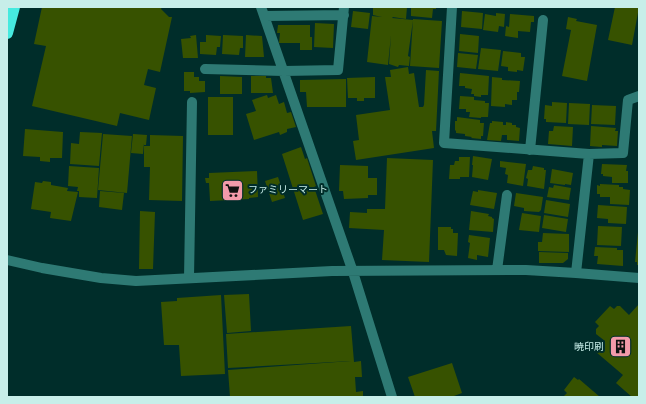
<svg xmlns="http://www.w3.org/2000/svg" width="646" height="404" viewBox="0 0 646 404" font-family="'Nunito Sans','Noto Sans JP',sans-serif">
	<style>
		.building { fill: #375200 }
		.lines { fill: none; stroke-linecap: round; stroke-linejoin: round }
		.minor { stroke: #2e7a74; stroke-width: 10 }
		.highway { stroke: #46eadf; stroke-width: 12 }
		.labels { text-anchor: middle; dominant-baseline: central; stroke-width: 4; stroke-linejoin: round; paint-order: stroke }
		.poi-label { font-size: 10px; fill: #c7eee9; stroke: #002d2a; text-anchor: start }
	</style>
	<rect width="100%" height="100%" fill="#002d2a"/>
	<path class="building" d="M42,7H162L161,9L169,17H172L160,72L148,69L144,85L156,88L149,120L120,113L117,126L32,106L46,46L34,44Z
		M373,7H407L406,19L393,17L392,18L413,20L408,56L410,57L409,66L399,65L398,67L389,64L391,35L388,65L367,62L372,16L382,17L373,15Z
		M411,7H436V9H433L432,18L411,16Z
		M615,7H639L632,45L608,40Z
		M353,11L370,13L368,29L351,27Z
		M462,11L483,13L482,29L461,27Z
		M496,13L505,14L504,27L499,26L498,32L483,30L485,14L496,16Z
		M510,14L534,16V22H531L530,32L518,31V38L505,36L506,26L509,27Z
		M568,17L577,19L576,21L597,25L587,81L562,76L571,30L566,29Z
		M413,19L442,21L439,68L410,66Z
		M315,23L334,24L333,48L314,47Z
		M278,25H310V37H312V50H300V43H279L280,33H277Z
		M460,34L479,36L478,53L459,51Z
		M196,35L198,58H183L181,39L191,38L190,36Z
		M206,35L221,36L220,47H217L216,55L200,54V42H206Z
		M223,35L243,36V48H240L239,55L222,54Z
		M246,35L262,36L264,57H245Z
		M481,48L501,50L498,71L478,69Z
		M503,51L521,53V57H525L523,71L517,70V72L508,71V67L501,66Z
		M458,53L478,55L476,69L457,67Z
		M408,67L409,74L414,73L419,107H423L424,105L426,70L439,71L436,131H432L434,148L356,160L353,141L359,140L356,115L390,110L385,77H391L390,70Z
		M184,72H194V77H199V81H205V92L190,93V91H184Z
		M460,73L489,76L488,95H481V97L474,96V94H471L472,89L465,88V86H459Z
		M220,76L242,77V94H220Z
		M251,76H266V78H271L273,93H251Z
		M375,77V98H364V101H357V98H348L347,78Z
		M492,77L502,78V80L520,81L519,92H517V100H512V105L505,104V107L491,106Z
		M346,79V107H307L306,92H300V80Z
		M267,95L268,98L276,95L279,104L284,102L287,113L291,112L296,127L287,129V132L280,135L279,132L254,140L246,114L256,111L252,100Z
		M460,96L474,97V100L485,101V103H489L488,117H481V118L469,117L470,112H466V109H459Z
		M208,97H233V135H208Z
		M552,102L567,103L566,123L546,122V119H544L545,105L552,106Z
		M569,103L590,104L589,125L568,124Z
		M592,105L616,106L615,125L591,124Z
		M457,117L480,120V123H484L483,136H481V139L471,138L472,137L465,136V134L456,133V131L455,130V121H457Z
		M492,121L503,122V125H506V122L512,123V125H516V127L520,128L519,141L507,140V135H502L501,141L487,140L490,123H492Z
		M554,126L573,127L572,146L548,144L549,131H553Z
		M591,126L616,128L615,131H618L617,146L602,145V147L590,146Z
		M25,129L63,132L62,158H50V162L40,161V157L23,156Z
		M80,132L102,133L99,166L70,164L71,143L79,144Z
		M103,134L132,136L127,193L98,190Z
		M133,134L147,135L146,145H144V143L143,154L131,153Z
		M150,135L183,136L182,201L149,200L150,167H144V146H150Z
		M301,147L305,159L307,158L316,186L314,187L323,214L303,220L282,154Z
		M473,156L492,159L488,180L472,177L473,165H472Z
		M459,157H470L469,177H460V179H449L450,165H454L455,161H459Z
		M387,158L433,160L429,262L382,260L384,230L349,228L350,212L367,213V209H385Z
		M500,161L526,164L523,186L507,183L508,175L505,174L506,168L500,167Z
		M602,164L627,165L626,171H628V183H612V177L603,176V174H601Z
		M340,165L368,166V178H377V195H368V198L344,199L343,191H339Z
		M69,166L99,168L97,198L79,197V191H77L78,187L68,186Z
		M533,166L544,168V170H546L544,189L527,186L528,179L526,178L528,170H532Z
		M552,169L573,173L571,185L565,184V185L550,183Z
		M257,171L258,197L249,198V199L210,201L209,183H206L205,178H209V173Z
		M278,177L285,198L272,202L265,181Z
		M43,181L51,182V185L68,188L67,191L78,192L71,221L50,218L51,212L31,209L35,182L42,183Z
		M600,184L619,185V187H623V189L630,190L629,205L610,204V197H600V194H597V185L600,186Z
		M554,185L571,188L569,200L547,197L549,187L553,188Z
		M478,190L497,193L494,209L470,205L473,191L478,192Z
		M100,191L124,193L122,210L99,207Z
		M516,193L543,197L541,210L539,212L524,211V208L514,206Z
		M546,200L570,204L568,217L544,213Z
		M598,205L627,207L626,224L608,223V219L597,218Z
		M140,211L155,212L153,269H139Z
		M471,211L489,214L488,216L492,217V218L494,219L493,232L469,230Z
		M522,213L541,216L539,232L519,230Z
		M544,215L568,219L566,232L542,228Z
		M598,226L622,227L621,246L597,245Z
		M438,227H451V229H453V233H458L457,256L446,255L444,250H438Z
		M638,232H639V265H637V262H635Z
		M543,233L569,234V252L538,251V242H542Z
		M469,235L490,238L488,257L477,255V260L468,258L470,243L468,242Z
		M595,247L617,248V250H623V266L597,264L598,256H594Z
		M539,252L568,253V259L563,263H539Z
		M249,294L251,331L227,333L224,295Z
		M221,295L225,374L181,376L179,345H164L161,302L177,301V298Z
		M639,304V397H632L616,383L623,375L596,352L605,341L596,334V329L599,326L595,322L610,306L614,309L617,306H620L629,315Z
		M351,326L354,362L361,361L362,377H355L356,392L363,391V397H230L228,370L351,361L228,368L226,334Z
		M452,363L462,393L454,396V397H415L408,377Z
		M574,377L578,380L579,379L600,397H563L567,393L564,390Z"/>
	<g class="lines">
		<path class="minor" d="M261,7L353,272L392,397
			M452,7L444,143L589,154L623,153L628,100L639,96
			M265,16L344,15
			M205,69L284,71L338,70L344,7
			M530,150L543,20
			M7,260L42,268L101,278L136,281L332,271L526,270L576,273L639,278
			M497,270L507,195
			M576,273L589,154
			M189,278L192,102"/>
		<path class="highway" d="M7,33L14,7"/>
	</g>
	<defs>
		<symbol id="supermarket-square" viewBox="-11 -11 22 22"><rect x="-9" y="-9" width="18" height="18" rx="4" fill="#f39aaa" stroke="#002d2a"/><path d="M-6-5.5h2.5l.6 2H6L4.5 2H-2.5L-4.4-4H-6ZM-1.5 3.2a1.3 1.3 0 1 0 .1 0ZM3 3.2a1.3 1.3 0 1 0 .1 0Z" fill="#111"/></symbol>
		<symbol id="building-square" viewBox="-11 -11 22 22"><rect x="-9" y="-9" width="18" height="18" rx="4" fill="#f39aaa" stroke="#002d2a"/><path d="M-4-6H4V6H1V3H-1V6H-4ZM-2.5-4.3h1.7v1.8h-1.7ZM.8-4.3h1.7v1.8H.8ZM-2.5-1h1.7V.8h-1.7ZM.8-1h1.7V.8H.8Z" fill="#111"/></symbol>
	</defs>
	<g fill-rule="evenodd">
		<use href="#supermarket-square" x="220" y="178" width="25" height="25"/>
		<use href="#building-square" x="608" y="334" width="25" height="25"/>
	</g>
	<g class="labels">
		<g class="poi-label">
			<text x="248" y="190">ファミリーマート</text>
			<text x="604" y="347" text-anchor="end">暁印刷</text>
		</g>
	</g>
	<rect width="646" height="404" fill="none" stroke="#c7eee9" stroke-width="16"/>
</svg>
